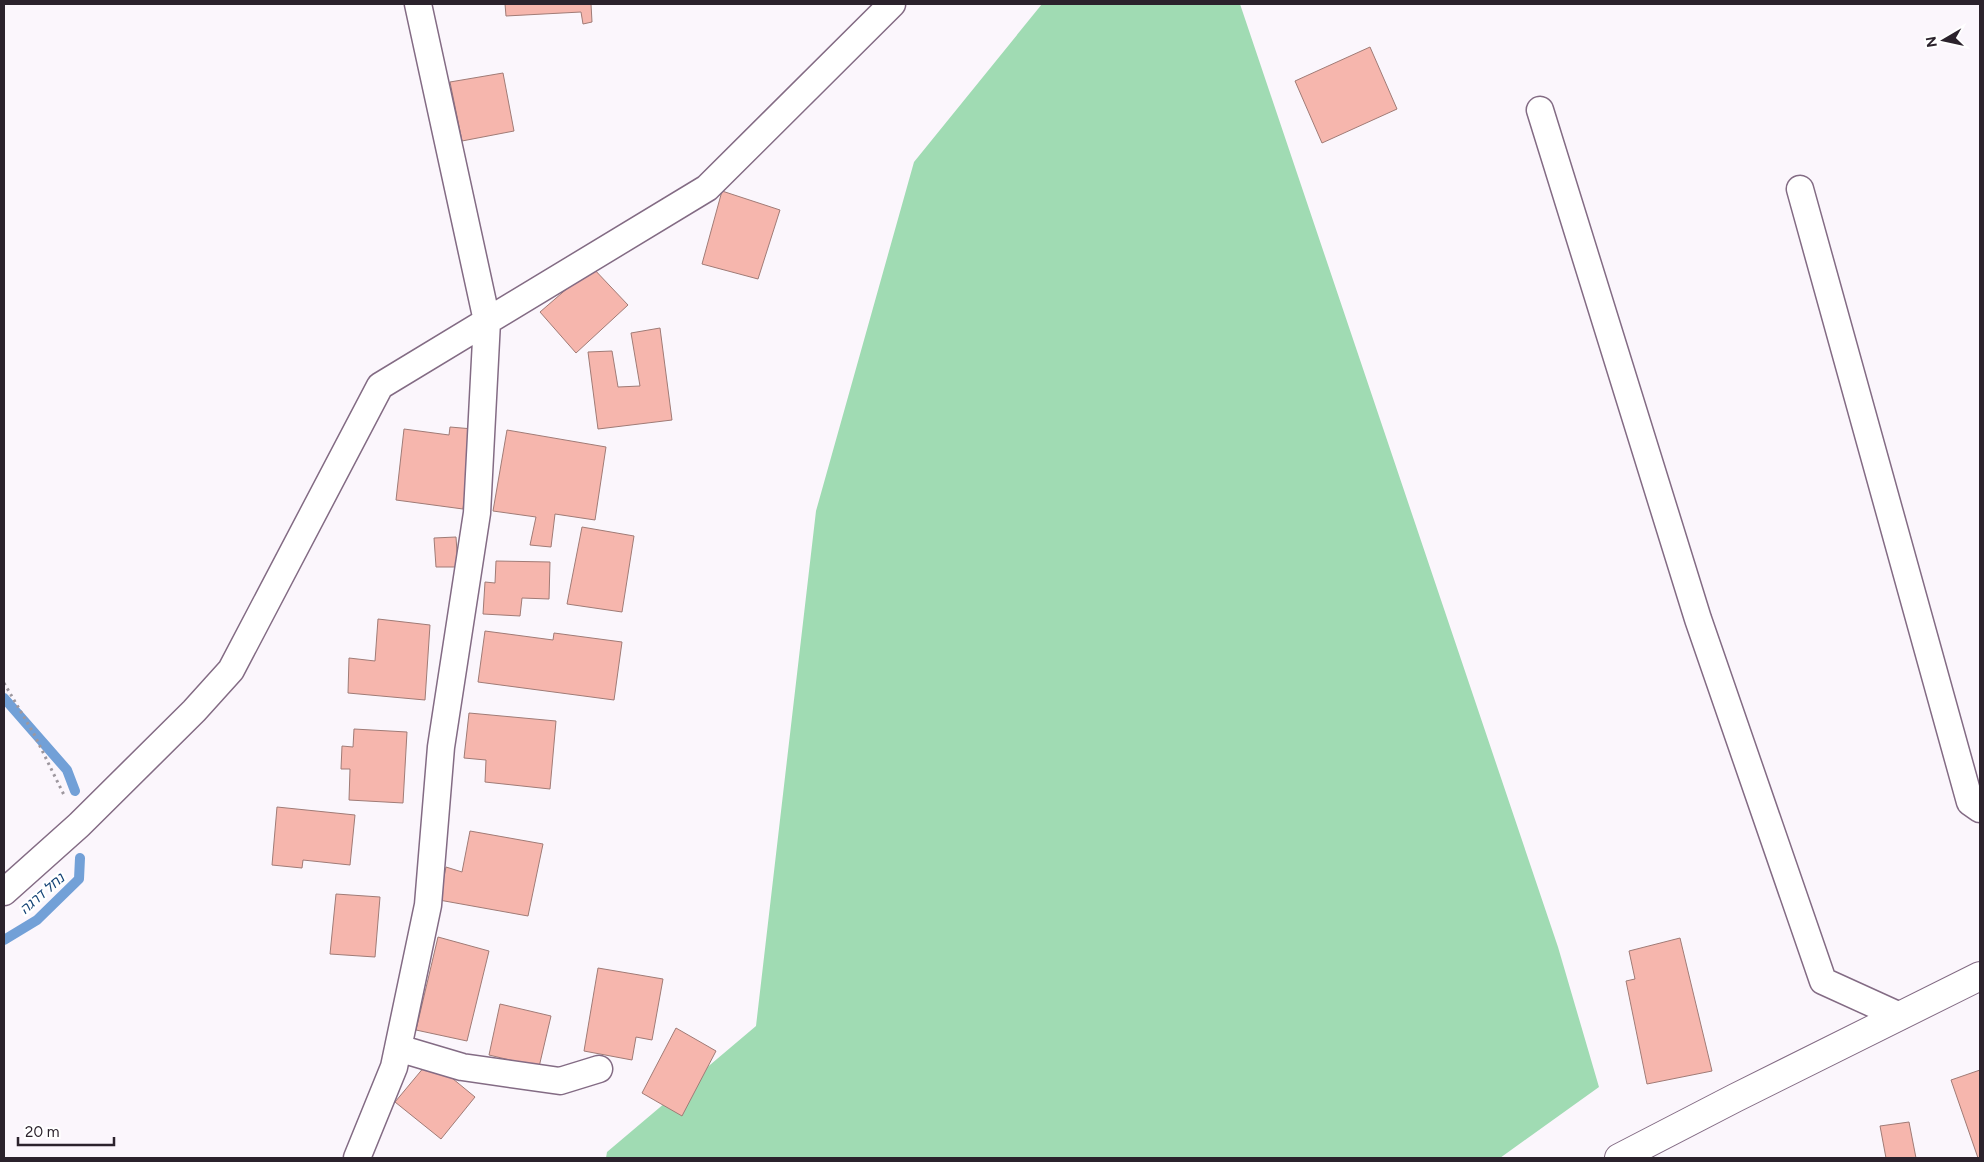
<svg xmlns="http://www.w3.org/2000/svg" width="1984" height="1162" viewBox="0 0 1984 1162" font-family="Figtree,'Noto Sans Hebrew',sans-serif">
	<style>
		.grass { fill: #a0dbb3 }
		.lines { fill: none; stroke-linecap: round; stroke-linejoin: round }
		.stream { stroke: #72a0d7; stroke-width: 10 }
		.building { fill: #f6b6ad; stroke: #a07b76 }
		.street-casing { stroke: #836b84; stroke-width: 29 }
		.secondary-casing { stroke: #836b84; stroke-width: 30 }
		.path { stroke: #9d979e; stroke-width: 3; stroke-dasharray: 2.5 4; stroke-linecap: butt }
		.street { stroke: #fff; stroke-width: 26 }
		.secondary { stroke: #fff; stroke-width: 28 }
		.labels { text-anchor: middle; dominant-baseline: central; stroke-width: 5; stroke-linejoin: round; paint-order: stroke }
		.water-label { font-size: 14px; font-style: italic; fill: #134275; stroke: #fff }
	</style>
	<rect width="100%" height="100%" fill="#fbf6fc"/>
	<path class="grass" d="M1042,4H1240L1558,947L1599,1087L1500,1158H606L607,1152L756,1026L816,511L914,162Z"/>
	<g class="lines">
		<path class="stream" d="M4,698L67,770L75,791
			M4,940L37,920L79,879L80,858"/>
	</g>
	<path class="building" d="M505,4H591L592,22L583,24L581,12L506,16Z
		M1370,47L1397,109L1322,143L1295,81Z
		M503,73L514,131L462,141L450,82Z
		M722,191L780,210L758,279L702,264Z
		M592,267L628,305L576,353L540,312Z
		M660,328L672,420L598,429L588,352L612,351L618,387L640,386L631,333Z
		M450,427L473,429L463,509L396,500L404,429L449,435Z
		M507,430L606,447L595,520L555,514L551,547L530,545L536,517L493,511Z
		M582,527L634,536L622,612L567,604Z
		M456,537L458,567H436L434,538Z
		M496,561L550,562L549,599L522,598L520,616L483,614L485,582L495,583Z
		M378,619L430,625L425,700L348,693L349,658L375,661Z
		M485,631L553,640L554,633L622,642L614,700L478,682Z
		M469,713L556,721L550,789L485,782L486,760L464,758Z
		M354,729L407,732L403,803L349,800L350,769H341L342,746L353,747Z
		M277,807L355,815L350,865L303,860L302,868L272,865Z
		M470,831L543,844L528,916L439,900L446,867L462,872Z
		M336,894L380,897L375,957L330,954Z
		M438,937L489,951L467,1041L416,1030Z
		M1680,938L1712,1071L1647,1084L1626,981L1635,979L1629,951Z
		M598,968L663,979L652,1040L636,1037L632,1060L584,1051Z
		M500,1004L551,1016L539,1067L489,1055Z
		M676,1028L716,1051L682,1116L642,1093Z
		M430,1060L475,1097L441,1139L395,1102Z
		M1980,1070V1158H1978L1951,1080Z
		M1909,1122L1916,1158H1886L1880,1126Z"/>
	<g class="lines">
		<defs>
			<path id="street" d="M1540,110L1698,619L1823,981L1900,1016
				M1800,189L1970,802L1980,809
				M4,892L79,825L194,711L231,670L380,386L707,188L892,4
				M398,1048L462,1067L560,1081L599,1069
				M357,1158L394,1067L428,905L441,747L477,513L487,321L418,4"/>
			<path id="secondary" d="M1619,1158L1735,1098L1980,976"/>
		</defs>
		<use href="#street" class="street-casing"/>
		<use href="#secondary" class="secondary-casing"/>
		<path class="path" d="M4,683L34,734L65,797"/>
		<use href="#street" class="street"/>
		<use href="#secondary" class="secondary"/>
	</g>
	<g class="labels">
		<g class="water-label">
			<text transform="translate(42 894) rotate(-41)">נחל דרגה</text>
		</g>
	</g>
	<rect width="1984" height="1162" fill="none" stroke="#2b222c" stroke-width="10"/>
	<g transform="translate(1944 40) rotate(261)" stroke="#ffffff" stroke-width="4" paint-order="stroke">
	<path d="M0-4L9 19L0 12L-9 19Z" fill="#2b222c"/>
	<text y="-8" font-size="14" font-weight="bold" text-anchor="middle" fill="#2b222c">N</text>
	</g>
	<path d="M18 1137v8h96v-8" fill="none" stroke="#2b222c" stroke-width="2.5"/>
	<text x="25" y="1137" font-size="15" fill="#2b222c" stroke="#ffffff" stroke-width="4" paint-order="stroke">20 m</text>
</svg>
